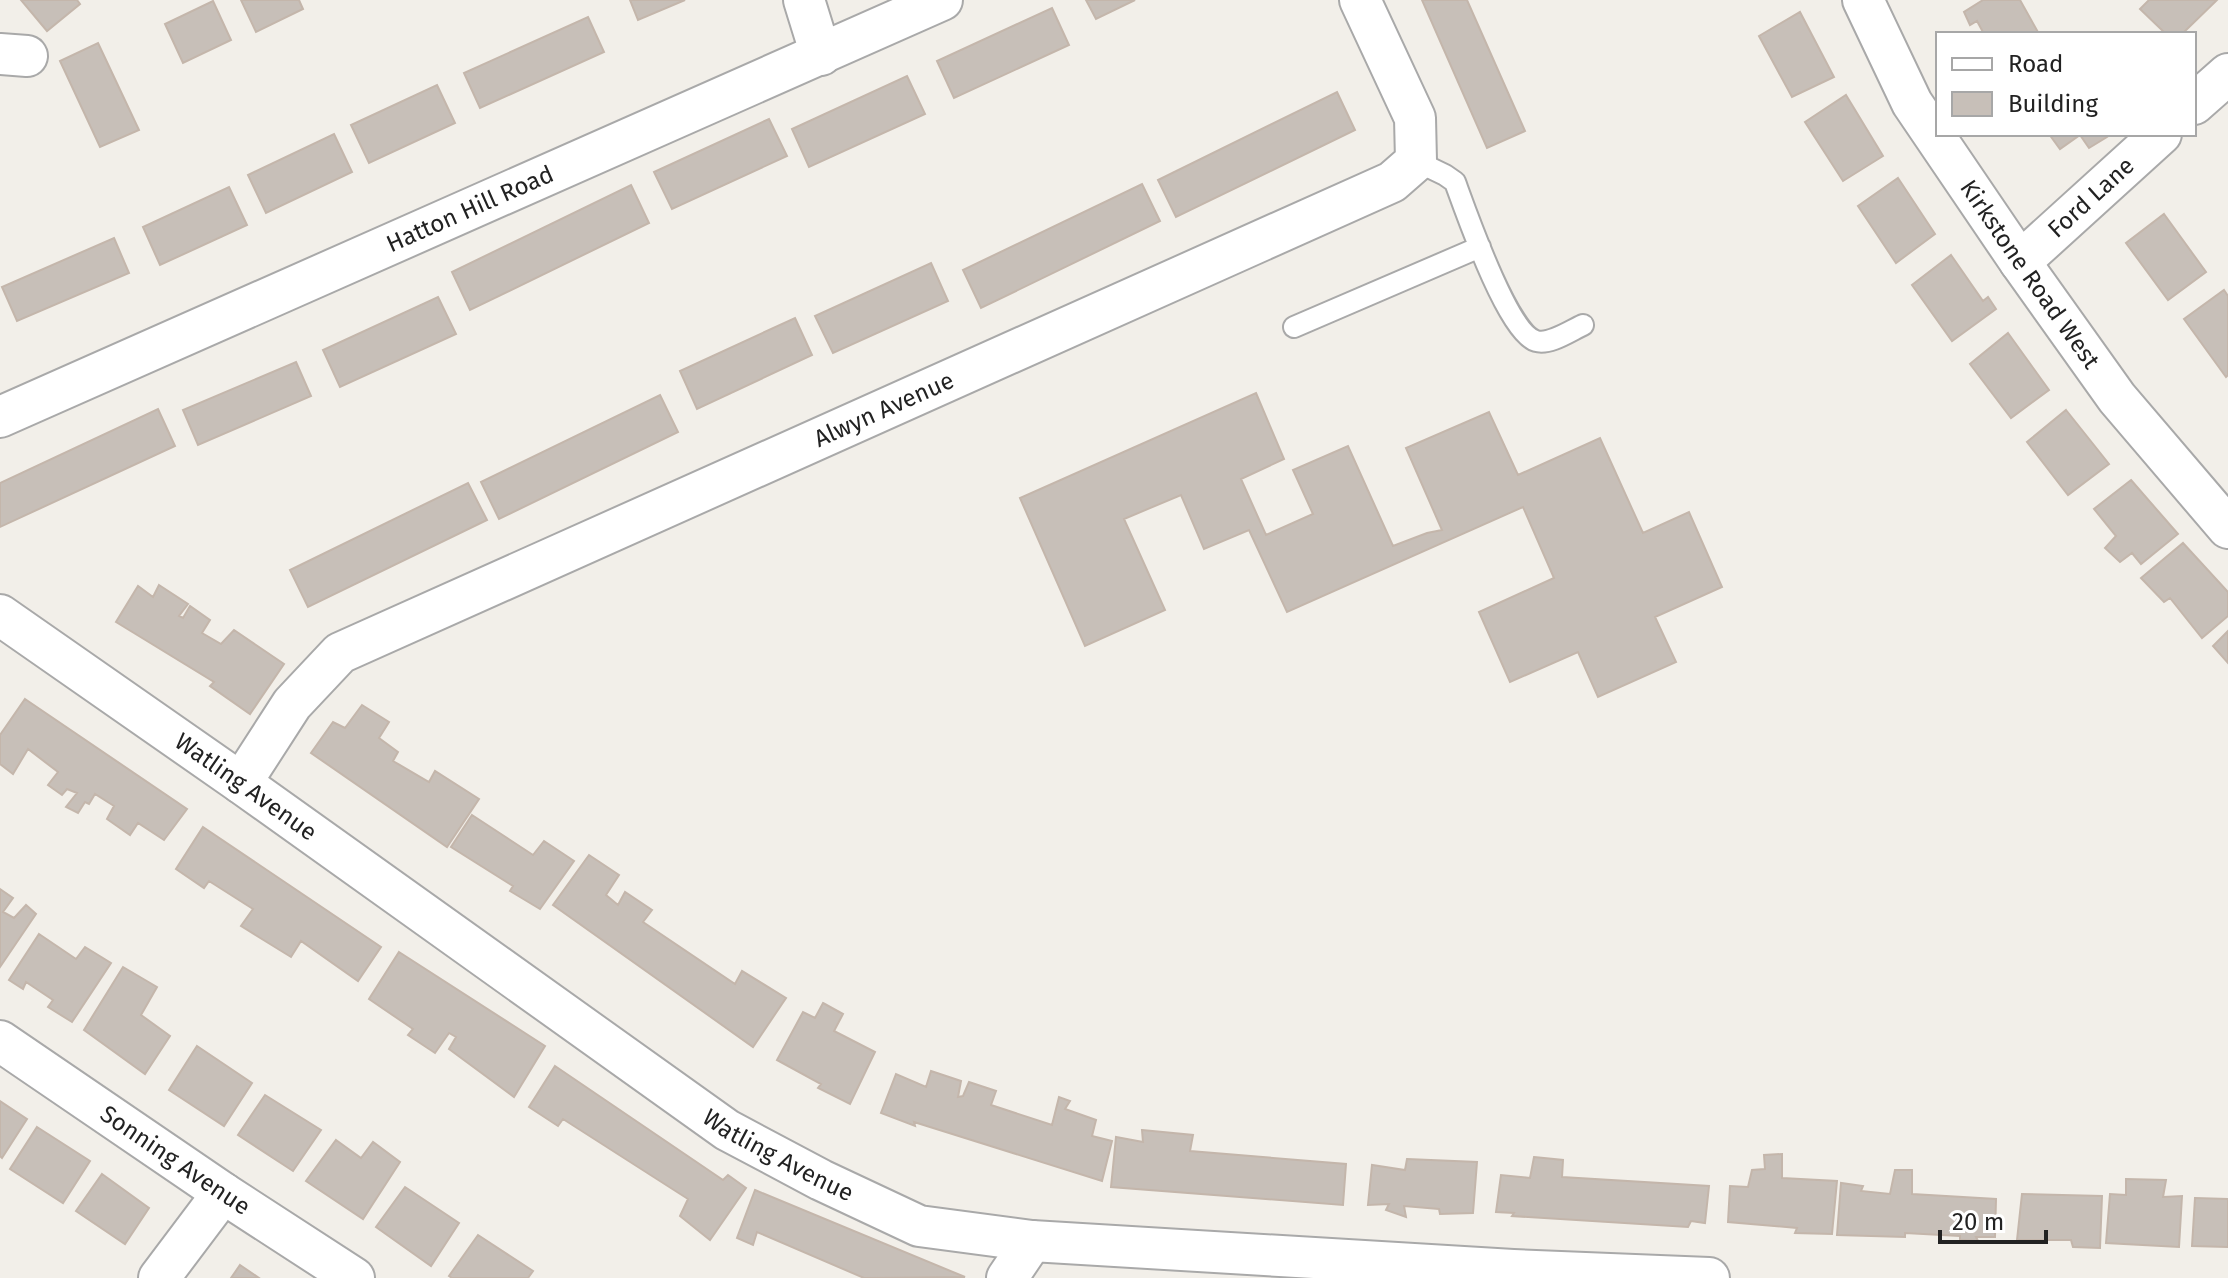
<svg xmlns="http://www.w3.org/2000/svg" width="2228" height="1278" viewBox="0 0 2228 1278" font-family="'Fira Sans',sans-serif">
	<style>
		.building { fill: #c7bfb8; stroke: #c4b6ab; stroke-width: 2 }
		.lines { fill: none; stroke-linecap: round; stroke-linejoin: round }
		.lane-casing { stroke: #a9a9a9; stroke-width: 24 }
		.street-casing { stroke: #a9a9a9; stroke-width: 44 }
		.lane { stroke: #fff; stroke-width: 20 }
		.street { stroke: #fff; stroke-width: 40 }
		.labels { text-anchor: middle; dominant-baseline: central; stroke-width: 6; stroke-linejoin: round; paint-order: stroke }
		.street-label { font-size: 24px; fill: #222; stroke: #fff }
	</style>
	<rect width="100%" height="100%" fill="#f2efe9"/>
	<path class="building" d="M21,0H77L80,4L47,31Z
		M241,0H299L303,9L256,32Z
		M630,0H685L638,20Z
		M1086,0H1135L1096,19Z
		M1422,0H1467L1525,131L1487,148Z
		M1983,0H2020L2039,34H1984L1977,21L1970,25L1964,12Z
		M2149,0H2217L2182,34H2166L2140,9Z
		M213,1L231,40L183,63L165,24Z
		M1052,8L1069,45L954,98L937,61Z
		M1800,12L1834,77L1792,97L1759,36Z
		M588,17L604,52L480,108L464,73Z
		M98,43L139,130L100,147L60,61Z
		M907,76L925,114L809,167L792,129Z
		M437,85L455,123L369,163L351,125Z
		M1337,92L1355,130L1176,217L1158,180Z
		M1846,95L1883,156L1843,181L1805,122Z
		M769,119L787,156L672,209L654,172Z
		M334,134L352,172L266,213L248,175Z
		M2049,134H2105L2107,137L2089,148L2080,135L2060,149Z
		M1898,178L1935,234L1896,263L1858,206Z
		M1142,184L1160,221L981,308L963,270Z
		M631,185L649,223L470,310L452,272Z
		M229,187L247,225L160,265L143,227Z
		M2164,214L2206,272L2168,300L2126,243Z
		M114,238L129,273L17,321L2,287Z
		M1951,255L1983,301L1988,297L1996,309L1952,341L1912,285Z
		M931,263L948,301L833,353L815,316Z
		M2224,290L2228,296V375L2226,377L2184,319Z
		M438,297L456,334L340,387L323,350Z
		M795,318L812,355L697,409L680,371Z
		M2008,333L2049,390L2011,418L1970,364Z
		M296,362L311,396L198,445L183,410Z
		M1256,393L1284,459L1241,479L1266,535L1313,514L1293,470L1348,446L1393,546L1427,533L1442,530L1406,448L1489,412L1518,475L1600,438L1643,533L1689,512L1722,587L1655,617L1676,662L1598,697L1578,652L1510,682L1479,612L1554,578L1523,507L1287,612L1249,530L1204,549L1181,495L1124,519L1165,610L1085,646L1020,498Z
		M660,395L678,432L499,519L481,482Z
		M158,409L175,446L0,527V483Z
		M2066,410L2109,464L2068,495L2027,442Z
		M2131,480L2178,534L2141,564L2132,553L2120,562L2105,548L2116,536L2094,509Z
		M468,483L487,520L308,607L290,570Z
		M2183,543L2228,592V616L2202,638L2170,598L2164,602L2141,578Z
		M159,585L188,604L179,616L183,618L190,606L210,620L202,633L221,644L234,630L284,664L250,714L210,686L214,682L116,622L138,586L153,597Z
		M2228,631V663L2213,646Z
		M25,699L187,809L164,840L138,823L130,835L107,819L114,806L95,794L89,804L85,802L78,813L66,807L77,793L67,789L62,795L48,785L58,772L28,749L13,774L0,764V735Z
		M362,705L389,722L379,738L398,752L393,761L429,782L435,771L479,799L447,847L311,753L333,722L345,728Z
		M472,815L533,855L544,841L574,861L540,909L510,891L513,886L451,847Z
		M203,827L381,947L358,981L301,941L291,957L241,926L253,909L209,881L204,888L176,869Z
		M589,855L619,875L606,895L618,905L625,892L652,910L643,922L735,984L742,971L786,998L753,1047L553,905Z
		M0,889L13,898L3,912L14,918L26,905L36,914L0,967Z
		M39,934L76,959L85,947L111,963L72,1022L48,1007L53,1000L26,982L23,989L9,980Z
		M399,952L545,1046L514,1097L449,1049L456,1037L449,1033L435,1053L408,1035L413,1029L369,999Z
		M123,967L157,987L141,1015L170,1036L145,1074L84,1030Z
		M823,1003L843,1014L834,1031L875,1052L850,1104L818,1088L821,1084L777,1060L803,1012L815,1018Z
		M197,1046L252,1083L224,1126L169,1090Z
		M555,1066L723,1180L728,1175L746,1188L710,1240L680,1216L688,1199L563,1119L558,1126L529,1107Z
		M931,1071L961,1081L958,1097L963,1096L969,1082L996,1091L991,1105L1052,1125L1059,1097L1070,1101L1065,1109L1096,1120L1092,1136L1112,1141L1102,1181L914,1122L915,1126L881,1113L896,1074L926,1087Z
		M265,1095L321,1130L293,1171L238,1135Z
		M0,1101L27,1119L2,1158L0,1156Z
		M37,1127L90,1161L63,1203L10,1169Z
		M1142,1130L1193,1135L1190,1151L1346,1164L1343,1205L1111,1187L1116,1137L1143,1142Z
		M336,1140L361,1158L373,1142L400,1162L363,1219L306,1181Z
		M1782,1154V1178L1837,1181L1832,1234L1795,1233L1797,1228L1728,1222L1730,1186L1748,1187L1752,1170L1765,1169L1764,1155Z
		M1534,1157L1563,1160L1562,1177L1709,1186L1705,1223L1691,1221L1688,1227L1512,1216L1514,1213L1496,1212L1501,1175L1530,1178Z
		M1407,1159L1477,1162L1473,1213L1440,1214L1439,1209L1404,1206L1406,1217L1386,1210L1389,1204L1368,1205L1372,1165L1405,1170Z
		M1895,1170H1912V1194L1996,1199L1995,1237H1976L1978,1241L1960,1240V1236L1905,1233V1237L1837,1235L1841,1183L1863,1186L1861,1191L1890,1194Z
		M102,1174L149,1208L125,1244L76,1211Z
		M2126,1179L2166,1180L2163,1197L2182,1196L2179,1247L2106,1243L2110,1194L2126,1195Z
		M405,1187L459,1223L431,1266L376,1227Z
		M755,1190L965,1277L864,1278L757,1232L753,1245L737,1238Z
		M2022,1194L2102,1196L2100,1248L2073,1247L2071,1240H2017Z
		M2195,1198L2228,1199V1247L2192,1246Z
		M478,1235L533,1271L528,1278H452L449,1276Z
		M240,1265L259,1278H231Z"/>
	<g class="lines">
		<defs>
			<path id="lane" d="M1416,161L1445,175L1455,182C1466,212 1508,333 1536,341C1550,345 1570,331 1583,325
				M1294,327L1480,247"/>
			<g id="street">
				<path d="M804,0L821,55"/>
				<path id="s1" d="M1863,0L1912,103L2020,262L2117,398L2228,528"/>
				<path d="M0,54L27,56"/>
				<path d="M2194,104L2228,74"/>
				<path id="s2" d="M2020,262L2161,134"/>
				<path id="s3" d="M0,417L942,0"/>
				<path id="s4" d="M0,615L241,783L727,1130L821,1180L919,1226L1032,1241L1513,1270L1709,1278"/>
				<path id="s5" d="M241,783L292,704L340,653L1392,182L1416,161L1415,118L1360,0"/>
				<path id="s6" d="M0,1041L223,1193L354,1278"/>
				<path d="M159,1278L223,1193"/>
				<path d="M1007,1278L1032,1241"/>
			</g>
		</defs>
		<use href="#lane" class="lane-casing"/>
		<use href="#street" class="street-casing"/>
		<use href="#lane" class="lane"/>
		<use href="#street" class="street"/>
	</g>
	<g class="labels">
		<g class="street-label">
			<text stroke="none"><textPath href="#s2" startOffset="96">Ford Lane</textPath></text>
			<text stroke="none"><textPath href="#s3" startOffset="514">Hatton Hill Road</textPath></text>
			<text stroke="none"><textPath href="#s1" startOffset="322">Kirkstone Road West</textPath></text>
			<text stroke="none"><textPath href="#s5" startOffset="760">Alwyn Avenue</textPath></text>
			<text stroke="none"><textPath href="#s4" startOffset="300">Watling Avenue</textPath></text>
			<text stroke="none"><textPath href="#s4" startOffset="948">Watling Avenue</textPath></text>
			<text stroke="none"><textPath href="#s6" startOffset="212">Sonning Avenue</textPath></text>
		</g>
	</g>
	<rect x="1936" y="32" width="260" height="104" fill="#ffffff" stroke="#a7a7a7" stroke-width="2"/>
	<rect x="1952" y="58" width="40" height="12" fill="#ffffff" stroke="#a7a7a7" stroke-width="2"/>
	<text x="2008" y="72" font-size="24" fill="#222222">Road</text>
	<rect x="1952" y="92" width="40" height="24" fill="#c7bfb8" stroke="#a7a7a7" stroke-width="2"/>
	<text x="2008" y="112" font-size="24" fill="#222222">Building</text>
	<path d="M1940 1230v12h106v-12" fill="none" stroke="#222222" stroke-width="4"/>
	<text x="1952" y="1230" font-size="24" fill="#222222" stroke="#ffffff" stroke-width="6" paint-order="stroke">20 m</text>
</svg>
